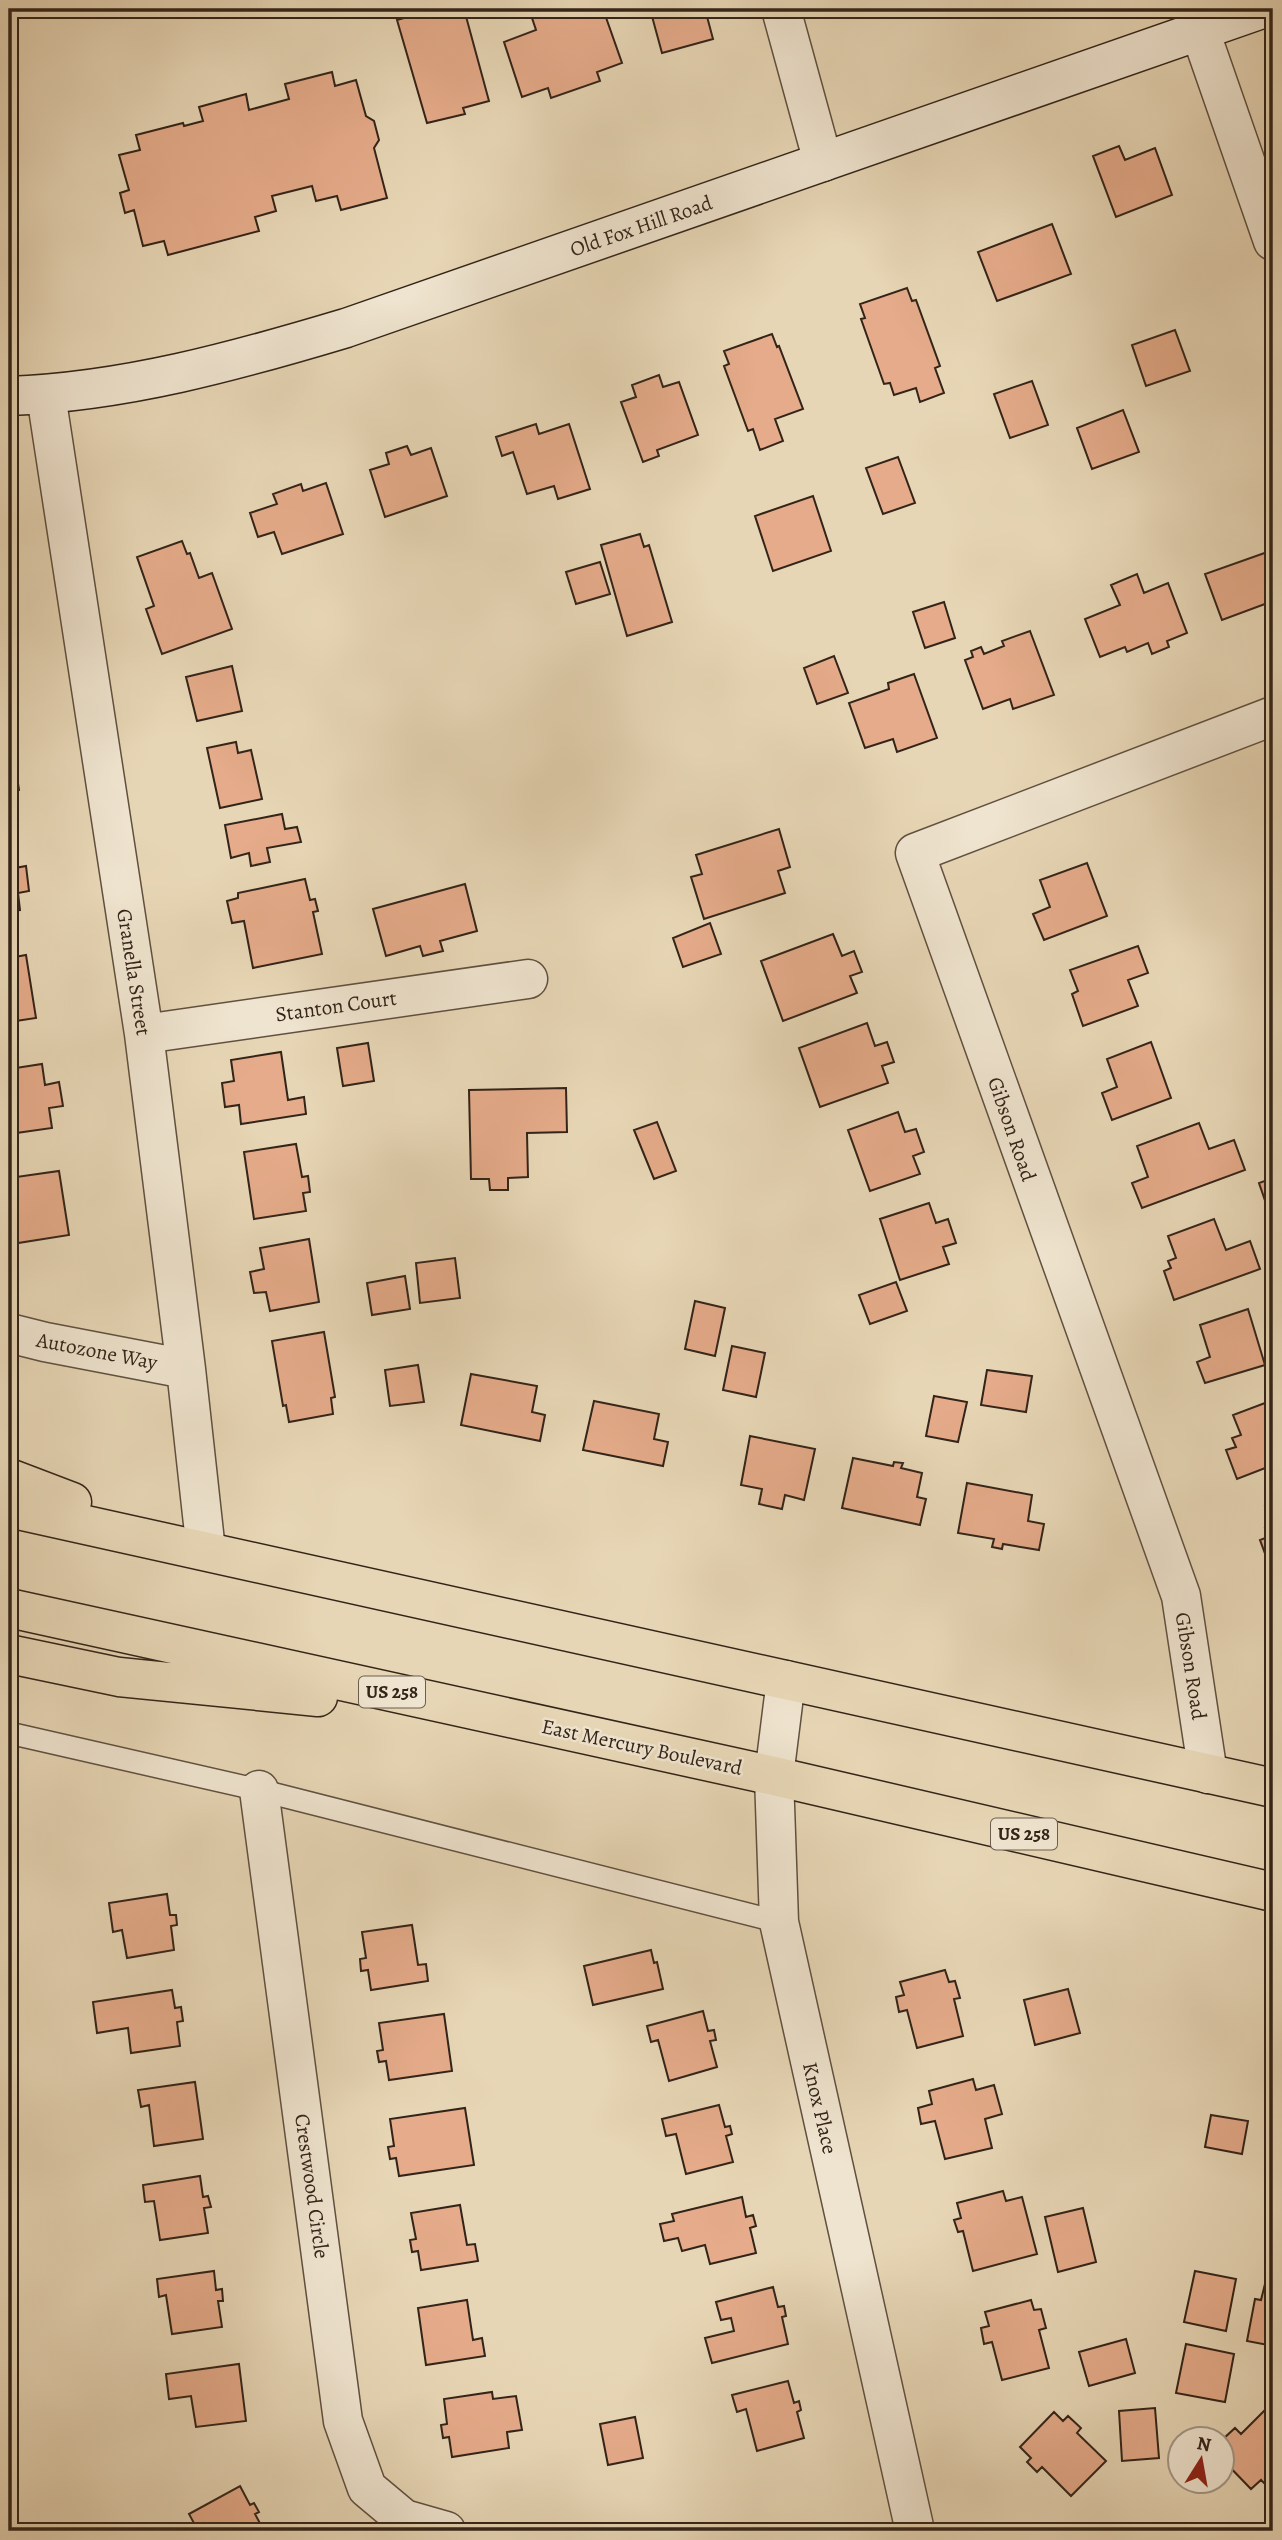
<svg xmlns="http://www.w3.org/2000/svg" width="1282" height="2540" viewBox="0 0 1282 2540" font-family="Alegreya,serif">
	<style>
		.building { fill: #e5ab8a; stroke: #332419; stroke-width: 2 }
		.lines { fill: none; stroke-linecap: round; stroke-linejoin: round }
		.lane-casing { stroke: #605040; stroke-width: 24 }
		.street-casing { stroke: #605040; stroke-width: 41 }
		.secondary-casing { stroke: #332419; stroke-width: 41 }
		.primary-casing { stroke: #332419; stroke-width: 41 }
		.lane { stroke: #efe4cf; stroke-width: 21 }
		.street { stroke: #efe4cf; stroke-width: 38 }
		.secondary { stroke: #efe4cf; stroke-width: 38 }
		.primary { stroke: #e7d6b5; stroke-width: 38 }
		.labels { text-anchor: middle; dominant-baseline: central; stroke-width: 5; stroke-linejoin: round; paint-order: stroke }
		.shield { fill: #efe4cf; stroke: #6b5e50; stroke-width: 2 }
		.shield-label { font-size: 19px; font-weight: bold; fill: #332419 }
		.street-label { font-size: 21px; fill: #332419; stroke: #efe4cf }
	</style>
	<rect width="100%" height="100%" fill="#e7d6b5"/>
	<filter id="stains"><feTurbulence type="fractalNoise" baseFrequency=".00286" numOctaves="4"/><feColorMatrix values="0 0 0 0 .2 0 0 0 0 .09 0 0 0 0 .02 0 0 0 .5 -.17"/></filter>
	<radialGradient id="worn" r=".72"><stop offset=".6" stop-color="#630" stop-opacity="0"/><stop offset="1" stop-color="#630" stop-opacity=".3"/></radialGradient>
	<path class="building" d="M460,9H464L489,101L463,108L465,114L427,123L397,20L428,11L429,17Z
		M529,9H603L622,63L597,72L600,81L551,98L548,88L522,97L504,42L536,30Z
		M650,9H705L713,39L662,53Z
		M332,72L335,86L356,80L366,116L374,121L379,140L374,148L387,198L341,210L337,196L316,201L312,186L272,196L276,211L255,217L259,231L168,255L164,241L143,246L134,210L125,213L120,193L129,190L119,155L140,150L136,135L183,123L184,126L203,121L199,107L246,94L249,110L289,99L285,84Z
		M1119,146L1125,160L1155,148L1172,195L1116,217L1093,156Z
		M1052,224L1071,274L997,301L978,252Z
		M907,288L912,301L916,300L940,366L935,368L944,393L920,402L916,388L894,395L890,383L884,384L861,319L865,318L860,304Z
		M1175,330L1190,371L1146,386L1132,345Z
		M772,334L777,347L779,346L803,409L775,419L783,441L760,450L753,429L748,431L724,366L729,364L724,351Z
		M659,375L663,387L679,382L698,435L657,450L659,456L643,462L621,402L636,397L632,385Z
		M1032,381L1048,425L1010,438L994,394Z
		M1123,410L1139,452L1092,469L1077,428Z
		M536,424L539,434L569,424L590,489L558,499L554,486L527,494L513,452L502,456L496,437Z
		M407,446L411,455L431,448L447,496L385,517L370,470L389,464L386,453Z
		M898,457L915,503L883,514L866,468Z
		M326,483L343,534L282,554L274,532L258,537L250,513L277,504L273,494L301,484L303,491Z
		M813,496L831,551L773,571L755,516Z
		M640,534L644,547L649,545L672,622L627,636L601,545Z
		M182,541L187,554L190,553L199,578L212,573L232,629L162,654L146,609L154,606L137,557Z
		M1273,550V601L1222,620L1205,574Z
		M600,562L610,594L576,604L566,572Z
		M1137,574L1144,593L1168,583L1187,633L1167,641L1169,647L1152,654L1148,643L1127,652L1125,647L1100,657L1085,619L1120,605L1111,585Z
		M944,602L955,638L925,648L913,612Z
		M1030,631L1054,695L1013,709L1010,699L983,709L965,660L973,657L971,651L981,647L984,654L1004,646L1002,641Z
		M834,656L848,693L817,704L804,668Z
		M232,666L242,711L197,721L186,677Z
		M914,674L937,738L897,752L893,739L865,748L849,703L889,689L888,683Z
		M236,742L238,753L251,750L262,799L220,808L207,748Z
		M15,764L19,790L9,792V765Z
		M282,814L285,829L297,827L301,842L267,848L270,862L251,866L249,853L231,858L225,825Z
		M779,829L790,867L778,871L785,893L704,919L691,877L702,874L696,855Z
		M9,846H11L15,868L26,866L29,891L18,893L20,910L9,911Z
		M1087,863L1107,916L1044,940L1033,914L1050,907L1040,880Z
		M305,879L310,900L315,899L318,911L313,912L322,954L253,968L244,921L232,923L227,901L238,898V893Z
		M465,884L477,931L440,941L443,951L423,956L420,946L386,956L373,909Z
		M710,923L721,954L683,967L673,938Z
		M833,934L842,956L854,951L862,972L850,976L857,993L783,1021L761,961Z
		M1138,946L1148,973L1128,980L1138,1006L1083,1026L1072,994L1078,991L1070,970Z
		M26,955L36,1018L9,1022V958Z
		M867,1023L875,1046L887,1042L894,1062L882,1066L888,1083L820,1107L799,1048Z
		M1151,1042L1171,1098L1112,1120L1102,1093L1117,1087L1107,1059Z
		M368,1043L374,1081L343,1086L337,1048Z
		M281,1052L288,1100L304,1097L306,1114L241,1124L239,1105L225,1107L222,1083L234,1081L231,1060Z
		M42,1064L45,1085L59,1082L63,1106L49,1108L52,1128L9,1134V1069Z
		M566,1088L567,1132L527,1133L528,1177L508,1178V1190H490L489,1179H471L469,1090Z
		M898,1112L905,1132L916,1129L924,1152L913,1156L920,1174L870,1191L848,1130Z
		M657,1122L676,1171L654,1179L634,1130Z
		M1199,1123L1209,1149L1234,1140L1245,1170L1142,1208L1132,1183L1148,1177L1137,1146Z
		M296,1144L302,1177L308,1176L310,1192L303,1193L306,1211L254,1219L244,1152Z
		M59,1171L69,1235L18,1243L9,1178Z
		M1273,1178V1214L1270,1215L1259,1183Z
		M929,1203L936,1223L948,1219L956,1243L943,1247L949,1264L900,1280L880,1219Z
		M1214,1219L1226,1250L1250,1241L1260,1269L1174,1300L1164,1271L1171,1268L1168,1261L1176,1258L1168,1236Z
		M309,1239L319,1302L270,1311L266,1292L254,1293L250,1272L264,1269L260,1248Z
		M455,1258L460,1298L420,1303L416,1263Z
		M405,1276L410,1309L372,1315L367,1283Z
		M896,1282L907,1311L870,1324L859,1295Z
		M695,1301L725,1308L715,1356L685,1349Z
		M1248,1309L1265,1365L1205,1383L1197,1362L1210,1357L1200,1325Z
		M324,1332L335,1397L331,1398L333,1414L289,1422L286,1405L283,1406L272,1341Z
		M732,1346L765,1353L756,1397L723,1390Z
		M418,1365L424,1402L390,1406L385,1370Z
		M987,1370L1032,1376L1026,1412L981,1405Z
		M471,1374L537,1386L532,1412L545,1415L540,1441L461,1425Z
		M934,1396L967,1402L958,1442L926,1436Z
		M1273,1400V1465L1237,1479L1226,1450L1236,1447L1232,1438L1241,1435L1233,1415Z
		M594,1401L659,1414L654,1439L668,1442L663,1466L583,1450Z
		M750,1436L815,1449L804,1500L785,1495L782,1509L759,1504L762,1489L741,1485Z
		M853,1458L893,1466L894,1462L903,1463L901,1468L922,1473L917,1497L926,1499L920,1525L842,1508Z
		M967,1483L1032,1495L1028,1521L1044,1524L1039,1550L1003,1544L1002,1549L992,1547L994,1539L958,1533Z
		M1273,1503V1566L1270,1567L1260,1540L1268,1537L1265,1528L1272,1526L1265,1506Z
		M167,1894L170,1915H176L177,1925L171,1926L174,1950L127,1958L122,1930L113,1932L109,1903Z
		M412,1925L418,1965L426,1964L428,1981L371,1990L368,1970L361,1971L360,1959L366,1958L362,1932Z
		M651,1950L654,1963L657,1962L663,1989L593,2005L584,1966Z
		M945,1970L949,1982L955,1981L960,1998L954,1999L963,2036L917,2048L907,2010L899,2012L896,1997L904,1995L900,1982Z
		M1068,1989L1080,2033L1035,2045L1024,2000Z
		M172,1990L175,2008L181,2007L183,2021L177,2022L180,2046L131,2053L128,2028L97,2033L93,2002Z
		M703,2011L708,2031L714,2030L716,2040L710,2041L717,2067L669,2081L658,2040L651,2042L647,2026Z
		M444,2014L452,2071L389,2080L386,2061L379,2062L377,2051L383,2050L379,2023Z
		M973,2079L976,2090L994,2085L1002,2114L985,2119L992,2148L945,2159L935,2121L921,2124L918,2108L932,2104L929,2091Z
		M195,2082L203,2139L154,2146L149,2105L141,2107L138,2090Z
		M719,2105L725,2127L730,2126L732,2134L726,2136L733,2162L686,2174L676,2134L666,2136L662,2119Z
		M465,2108L474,2165L399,2176L396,2158L390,2159L388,2147L394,2146L390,2119Z
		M1211,2115L1248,2121L1242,2154L1205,2147Z
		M200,2176L203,2197L208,2196L211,2207L204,2208L208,2233L160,2240L154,2201L145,2202L143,2185Z
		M1003,2191L1006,2201L1022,2197L1037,2254L973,2271L963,2231L958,2232L954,2220L961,2218L957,2203Z
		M742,2197L746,2217L753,2215L756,2226L750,2228L756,2253L710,2264L705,2245L682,2251L678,2238L664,2241L660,2224L674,2221L672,2214Z
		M460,2205L467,2245L475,2244L478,2261L421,2270L418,2251L412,2252L410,2240L416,2239L411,2213Z
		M1083,2208L1096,2262L1058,2272L1045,2217Z
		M214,2271L216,2290L222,2289L223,2301H218L222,2327L172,2334L166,2295L159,2297L157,2279Z
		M1195,2271L1236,2279L1226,2331L1184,2322Z
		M1268,2272L1273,2273V2346L1247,2341L1255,2299L1261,2300Z
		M773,2287L778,2307L784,2306L786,2316L782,2317L788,2344L712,2363L705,2338L734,2331L731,2318L721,2320L716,2302Z
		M467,2300L473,2340L482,2338L485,2356L426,2365L418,2308Z
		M1031,2300L1034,2310L1041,2309L1046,2328L1039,2330L1049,2368L1002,2380L992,2342L984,2344L981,2328L989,2326L985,2312Z
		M1126,2339L1135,2373L1089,2386L1079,2352Z
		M1186,2344L1234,2354L1225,2402L1176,2393Z
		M239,2364L246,2421L196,2427L191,2396L169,2399L166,2374Z
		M788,2381L794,2403L799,2401L801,2410L797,2412L804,2438L757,2451L746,2409L737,2412L732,2395Z
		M492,2392L493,2399L516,2396L522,2430L507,2432L509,2448L452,2457L449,2437L443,2438L441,2425L447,2424L444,2399Z
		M1268,2407L1273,2412V2477L1265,2484L1261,2480L1251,2489L1222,2459V2452L1227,2447L1222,2440L1235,2428L1241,2434Z
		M1155,2408L1159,2458L1122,2461L1119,2411Z
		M1054,2412L1063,2421L1068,2416L1081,2428L1077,2433L1106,2461L1071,2496L1042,2467L1037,2472L1027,2462L1031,2458L1020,2447Z
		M635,2417L643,2458L608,2465L600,2424Z
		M240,2486L250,2505L254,2503L259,2512L255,2514L264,2531H208L204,2523L196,2527L189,2514Z"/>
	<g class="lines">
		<defs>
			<path id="lane" d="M9,1733L259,1790L779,1922"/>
			<path id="street" d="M781,9L823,162
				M1200,31L1273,241
				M46,395L144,1034L186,1369L206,1551
				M144,1034L528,979
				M9,1333L45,1342L186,1369
				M786,1680L774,1776L779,1922L915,2531
				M1208,1774L1181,1596L915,853L1273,716
				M259,1790L343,2421L367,2488L404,2519L446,2531"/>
			<path id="secondary" d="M9,396C124,392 236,361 346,328L1262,9"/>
			<path id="primary" d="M9,1478L72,1502
				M9,1508L1273,1788
				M9,1608L774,1776L1273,1892
				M9,1654L119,1677L318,1697"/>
		</defs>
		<use href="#lane" class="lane-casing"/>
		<use href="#street" class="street-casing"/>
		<use href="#secondary" class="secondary-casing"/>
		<use href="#primary" class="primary-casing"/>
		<use href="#lane" class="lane"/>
		<use href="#street" class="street"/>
		<use href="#secondary" class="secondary"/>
		<use href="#primary" class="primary"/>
	</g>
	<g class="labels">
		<g class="shield">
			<rect x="359" y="1676.5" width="66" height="31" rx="5"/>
			<rect x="991" y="1818.5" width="66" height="31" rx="5"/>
		</g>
		<g class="shield-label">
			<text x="392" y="1692">US 258</text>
			<text x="1024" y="1834">US 258</text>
		</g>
		<g class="street-label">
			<text transform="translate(641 226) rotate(-19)">Old Fox Hill Road</text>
			<text transform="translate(134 972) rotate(81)">Granella Street</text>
			<text transform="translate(336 1006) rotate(-8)">Stanton Court</text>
			<text transform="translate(1012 1129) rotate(71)">Gibson Road</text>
			<text transform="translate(97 1351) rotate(11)">Autozone Way</text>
			<text transform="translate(1191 1666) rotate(81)">Gibson Road</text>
			<text transform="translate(642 1747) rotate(12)">East Mercury Boulevard</text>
			<text transform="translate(820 2108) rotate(77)">Knox Place</text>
			<text transform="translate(312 2186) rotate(82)">Crestwood Circle</text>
		</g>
	</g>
	<rect width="1282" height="2540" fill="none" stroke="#e7d6b5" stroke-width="35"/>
	<rect x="10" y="10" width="1261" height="2519" fill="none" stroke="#332419" stroke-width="3.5"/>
	<rect x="18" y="18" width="1247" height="2505" fill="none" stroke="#332419" stroke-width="2"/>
	<g transform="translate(1201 2460) rotate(11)"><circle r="33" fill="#efe4cf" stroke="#a49786" stroke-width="2"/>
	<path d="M0-5L12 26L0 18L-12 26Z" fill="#8f2418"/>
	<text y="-10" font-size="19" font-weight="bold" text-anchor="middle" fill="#332419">N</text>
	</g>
	<rect width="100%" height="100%" filter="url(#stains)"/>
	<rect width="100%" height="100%" fill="url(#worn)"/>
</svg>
